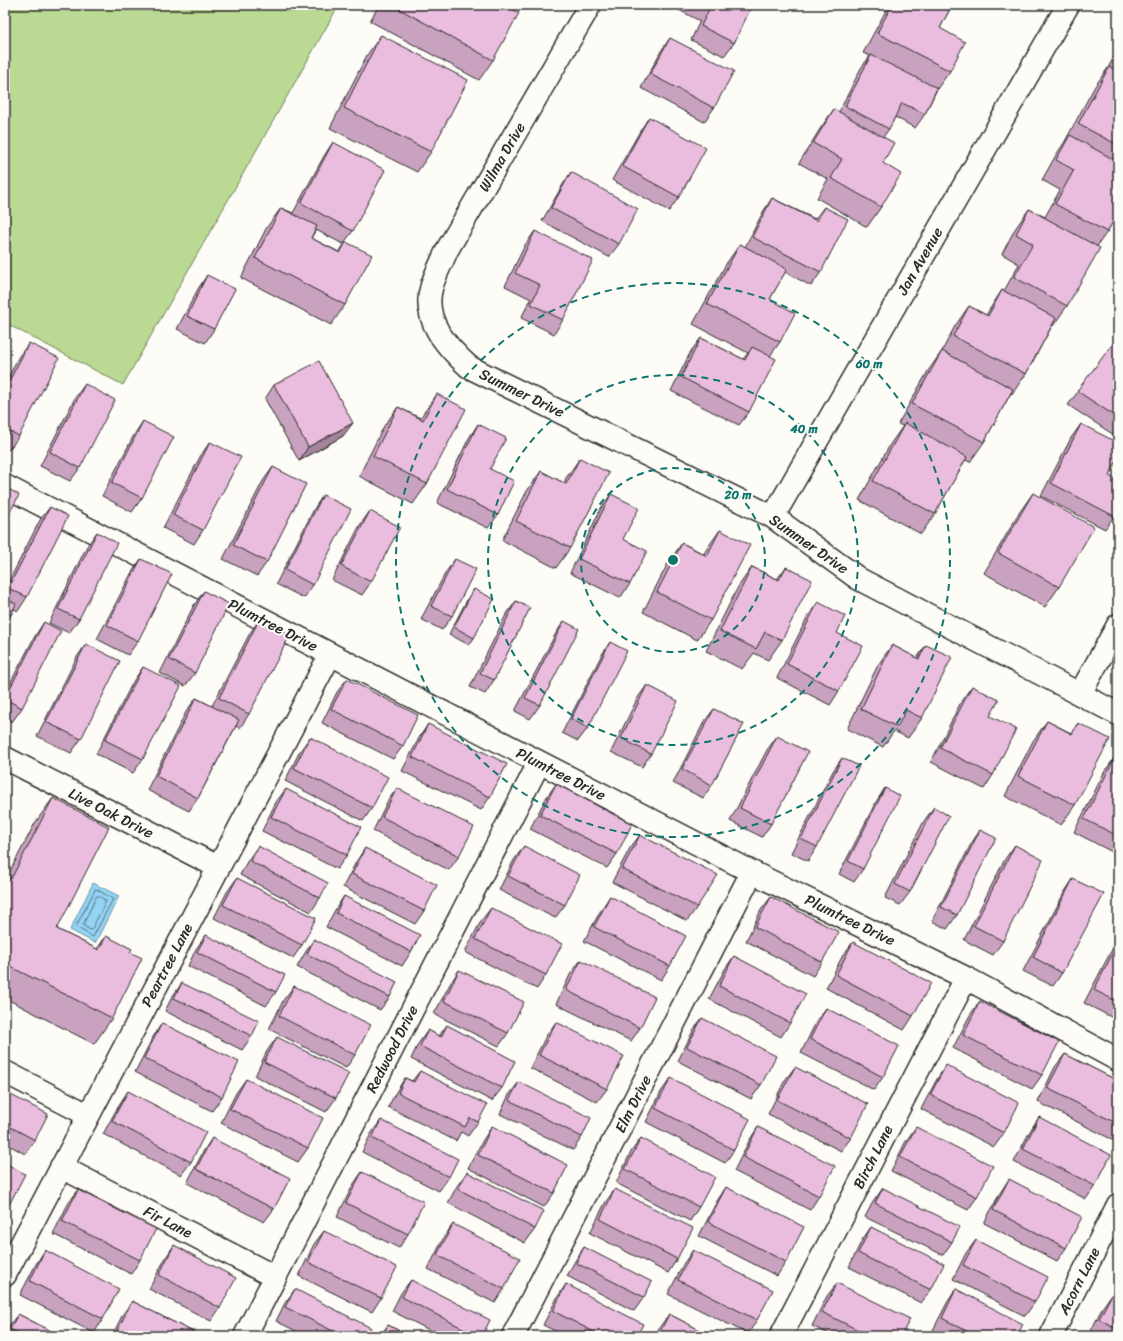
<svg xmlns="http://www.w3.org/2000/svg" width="1123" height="1341" viewBox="0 0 1123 1341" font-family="Sriracha,sans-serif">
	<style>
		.green { fill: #bad992; stroke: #72825e }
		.water { fill: #93d3f4; stroke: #6990a4 }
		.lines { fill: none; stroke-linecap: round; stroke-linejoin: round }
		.shore { stroke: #556e7b; stroke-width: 1 }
		.minor-casing { stroke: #2b2b2b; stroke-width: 25 }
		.minor { stroke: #fdfcf7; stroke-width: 22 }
		.wall { fill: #c9a2bf; stroke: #2b2b2b }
		.shaded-wall { fill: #a4849b; stroke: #2b2b2b }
		.building { fill: #eabcde; stroke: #2b2b2b }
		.ring { fill: none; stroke: #0f766e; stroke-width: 2; stroke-dasharray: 7 5 }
		.labels { text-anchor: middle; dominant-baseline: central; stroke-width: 4; stroke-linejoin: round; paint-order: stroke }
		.street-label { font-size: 15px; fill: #2b2b2b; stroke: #fdfcf7 }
		.centre { fill: #0f766e; stroke: #fdfcf7; stroke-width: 2 }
		.ring-label { font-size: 12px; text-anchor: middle; font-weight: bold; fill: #0f766e; stroke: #fdfcf7; stroke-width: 4; stroke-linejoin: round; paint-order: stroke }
	</style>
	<rect width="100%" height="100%" fill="#fdfcf7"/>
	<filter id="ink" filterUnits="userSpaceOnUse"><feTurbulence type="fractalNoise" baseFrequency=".025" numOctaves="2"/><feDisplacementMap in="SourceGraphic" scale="8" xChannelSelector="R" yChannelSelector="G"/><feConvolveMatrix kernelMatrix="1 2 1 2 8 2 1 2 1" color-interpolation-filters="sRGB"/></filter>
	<g filter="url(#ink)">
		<path class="green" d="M5,5H339L123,385L5,323Z"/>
		<path class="water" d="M93,883L119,896L95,943L70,930Z"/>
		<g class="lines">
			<path class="shore" d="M96,889L113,899L93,937L76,927Z
				M99,896L106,901L92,929L90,930L83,925L96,897Z"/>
			<defs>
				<path id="minor" d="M590,5L447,250C442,262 436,273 432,285C421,319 446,346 469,367L773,517L859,579L1118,714
					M5,486L752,872L966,978L1118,1060
					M773,517L1068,5
					M1080,694L1118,625
					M5,758L218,867
					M5,1072L88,1115
					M61,1167L275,1277
					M5,1275L330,655
					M245,1336L539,763
					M513,1336L752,872
					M781,1336L966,978
					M1051,1336L1118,1205"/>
			</defs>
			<use href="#minor" class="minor-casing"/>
			<use href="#minor" class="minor"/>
		</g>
		<path class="wall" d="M379,5H505L493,60L479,80L370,21Z
			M677,5H752L734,43L724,56L691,40L700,21L675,8Z
			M889,5H952L940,28L950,71L937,89L925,114L915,128L895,117L889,129L883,137L881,207L867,227L817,198L828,179L799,163L820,129L834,109L839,112L861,68L870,56L863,53Z
			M381,35L431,152L417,172L330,128L367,55Z
			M670,38L714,108L704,122L641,88L661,51Z
			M1118,49V213L1107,232L1097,246L1067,306L1053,326H1052L1026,374L1012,394L1011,393L984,442L970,462L965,460L935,514L921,534L859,500L891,443L903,426L898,424L928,371L942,351L955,326L969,306L986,315L1002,290L1004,291L1019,264L1002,254L1015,229L1029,209L1045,217L1060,190L1042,180L1056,155L1064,143L1095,86L1108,68Z
			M649,117L679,197L669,211L612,180L640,131Z
			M333,142L353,231L343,244L316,230L311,238L339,252L346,242L345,305L331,325L241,278L267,227L281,208L293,213L324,156Z
			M571,172L619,244L609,257L542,221L562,186Z
			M772,198L815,219L824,207L821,272L811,286L785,272L770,299L780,342L770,356L749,412L739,425L671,391L691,351L701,338L743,359L748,353L693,324L726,264L740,244L745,247L763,212Z
			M535,231L563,320L554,334L521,318L531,299L505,286L525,245Z
			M207,275L214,329L205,343L177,329L198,289Z
			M1118,337V435L1117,437L1068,405Z
			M29,343L19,436L9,450L5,447V384L19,356Z
			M85,384L80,468L70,481L40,466L75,398Z
			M274,385L343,436L299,461L265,399Z
			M437,394L427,484L413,504L359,476L384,426L398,407L420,418L423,414Z
			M143,421L142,498L132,512L102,496L134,435Z
			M478,424L490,469L498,515L488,528L437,503L469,438Z
			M1081,424L1109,476L1114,516L1105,529L1041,496L1071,438Z
			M210,442L203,530L194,544L163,528L201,455Z
			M580,458L570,548L556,568L502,540L527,491L541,471L564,483L566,478Z
			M273,467L267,562L257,576L223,559L263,481Z
			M1033,493L1059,587L1045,607L984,573L1019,513Z
			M611,494L623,539L630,584L620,598L570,573L601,508Z
			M323,495L313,585L304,598L276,584L314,509Z
			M50,507L27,597L18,611L14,609L5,626V589L40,520Z
			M370,511L371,582L362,595L332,580L360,525Z
			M720,530L711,620L697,640L643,612L668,563L682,543L704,554L706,550Z
			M97,532L79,619L69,633L49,623L87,546Z
			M141,559L138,641L128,655L97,639L132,572Z
			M455,559L452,616L442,630L421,619L446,572Z
			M752,567L777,579L786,567L782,640L768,660L754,653L742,669L706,651L738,587Z
			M474,589V638L469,645L449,634L469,596Z
			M204,591L195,673L185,686L160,673L194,605Z
			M516,601L494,680L485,694L470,687L506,615Z
			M818,602L837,633L839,691L830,705L777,678L808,616Z
			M259,620L249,714L240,728L236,726L198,798L189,811L147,790L186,712L196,698L212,706L250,633Z
			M564,621L540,705L530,719L515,711L555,635Z
			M44,622L22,708L12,722L5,718V693L35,636Z
			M610,642L588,728L578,741L562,733L601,656Z
			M86,644L81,739L71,753L37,736L77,657Z
			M892,645L917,658L926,645L922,718L908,738L894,731L883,747L847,729L878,665Z
			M143,667V759L133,773L96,754L134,680Z
			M347,679L403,746L393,759L322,723L337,692Z
			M647,685L651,754L642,767L611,752L637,699Z
			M972,686L990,716L993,775L984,789L931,762L962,700Z
			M714,709L712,785L703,798L673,783L704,722Z
			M1047,721L1071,733L1078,723L1075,805L1061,825L1005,796L1033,741Z
			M428,724L490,797L481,810L402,771L419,738Z
			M777,736L771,824L762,837L730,821L767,750Z
			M310,737L372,808L363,821L285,781L300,751Z
			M1115,757L1118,759V855L1074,832L1105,771Z
			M842,758L817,847L808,861L791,853L833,771Z
			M556,784L617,854L607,868L530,829L546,798Z
			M397,788L459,856L449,870L373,831L387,802Z
			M885,788L863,869L854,882L839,874L876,802Z
			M286,789L347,855L337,869L262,831L276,802Z
			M53,798L57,929L97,949L106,936L130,952L112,1018L94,1044L5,998V876L7,877L35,823Z
			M934,807L910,892L900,905L885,898L924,821Z
			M980,830L957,915L947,929L932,921L971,844Z
			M640,835L697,907L687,921L612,882L630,848Z
			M1015,845L1003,941L993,955L964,940L1005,859Z
			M258,846L320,898L311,912L240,875L248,860Z
			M524,846L565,905L555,918L499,890L514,860Z
			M365,848L424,911L415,924L343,887L356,862Z
			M237,878L302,945L293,958L214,918L227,892Z
			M1073,879L1062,973L1053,986L1023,971L1064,893Z
			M344,896L411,952L402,966L326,927L335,910Z
			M610,896L670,966L661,980L584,941L601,910Z
			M771,897L822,962L813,976L746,941L761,910Z
			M491,908L546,975L537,989L465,952L481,921Z
			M206,935L276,992L266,1006L188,966L196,949Z
			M1118,938V1014L1115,1019L1084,1003Z
			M314,939L390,997L380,1010L297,967L305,953Z
			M853,942L913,1016L904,1030L826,988L843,955Z
			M734,956L790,1023L781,1037L709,999L725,969Z
			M581,960L640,1028L631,1041L556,1004L571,973Z
			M459,970L508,1033L499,1046L434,1014L450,984Z
			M182,983L252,1036L242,1050L165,1011L172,997Z
			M294,986L355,1055L346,1068L269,1029L284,999Z
			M980,1001L1042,1075L1032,1089L953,1048L970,1015Z
			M826,1008L883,1077L874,1090L801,1053L816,1022Z
			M702,1018L761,1085L751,1099L678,1061L693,1031Z
			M556,1022L607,1089L597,1102L530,1068L546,1036Z
			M162,1023L222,1097L212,1111L135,1072L153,1037Z
			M447,1025L502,1088L492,1101L411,1059L418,1044L428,1030L439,1036Z
			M277,1037L336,1098L326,1112L255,1076L267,1051Z
			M1065,1054L1118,1081V1136L1115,1141L1038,1102L1055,1067Z
			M946,1065L1004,1133L994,1147L921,1109L937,1079Z
			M795,1067L851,1138L841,1151L768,1114L785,1080Z
			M420,1071L478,1122L468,1136L461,1132L456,1141L388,1107L396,1092L405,1078L412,1081Z
			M671,1078L734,1150L725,1163L646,1122L661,1092Z
			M246,1079L308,1148L298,1162L221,1123L236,1093Z
			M519,1082L582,1137L573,1150L500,1114L509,1095Z
			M128,1091L191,1162L181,1175L103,1134L119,1105Z
			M5,1092L35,1140L25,1154L5,1143Z
			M1039,1117L1095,1186L1086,1199L1014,1162L1030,1131Z
			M381,1120L449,1177L439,1191L362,1152L371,1134Z
			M492,1126L554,1193L544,1207L468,1168L483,1140Z
			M758,1127L819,1196L810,1210L734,1171L749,1141Z
			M916,1127L977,1197L968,1210L891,1171L906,1141Z
			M212,1138L274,1209L264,1222L187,1183L203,1152Z
			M641,1138L699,1207L690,1221L616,1183L631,1152Z
			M5,1163L10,1203L5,1210Z
			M362,1172L408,1234L399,1248L337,1217L353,1185Z
			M467,1172L535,1229L525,1243L448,1203L457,1186Z
			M1009,1179L1066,1248L1057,1261L984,1223L1000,1193Z
			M726,1187L786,1262L777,1276L699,1236L717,1201Z
			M883,1188L952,1242L943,1255L865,1217L873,1202Z
			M615,1189L677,1259L668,1273L590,1233L605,1203Z
			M78,1190L140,1260L131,1274L53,1234L68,1204Z
			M453,1224L504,1289L495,1303L428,1269L444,1237Z
			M871,1227L931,1290L921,1303L849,1267L862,1240Z
			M324,1231L381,1298L372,1312L299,1276L314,1244Z
			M976,1240L1035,1302L1025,1316L953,1279L966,1253Z
			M174,1245L220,1308L211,1321L149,1289L165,1259Z
			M584,1247L644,1297L634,1311L567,1276L575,1261Z
			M45,1250L103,1319L94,1333L20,1295L36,1264Z
			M693,1250L757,1320L748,1334L668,1294L684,1263Z
			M1118,1279V1289L1114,1287Z
			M411,1280L482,1336H441L392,1311L401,1293Z
			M837,1283L901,1336H833L812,1326L827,1296Z
			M566,1284L637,1336H565L543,1325L557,1298Z
			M295,1289L367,1336H306L276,1321L285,1303Z
			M956,1289L1017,1336H940L932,1332L947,1303Z
			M1112,1294L1118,1298V1336H1096L1090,1333L1102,1308Z
			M132,1301L201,1336H112L123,1314Z
			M18,1314L61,1336H5V1333L8,1327Z
			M669,1314L711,1336H655L659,1328Z
			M388,1325L409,1336H380Z"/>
		<path class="shaded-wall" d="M353,423L343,436L299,461L308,447Z"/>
		<path class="building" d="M392,5H505L519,13L493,60Z
			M705,5H752L734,43L701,26L710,7Z
			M892,5H952L940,28L965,42L950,71L877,33Z
			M381,35L468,80L431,152L344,108Z
			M670,38L734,71L714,108L650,74Z
			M871,55L937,88L925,114L902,103L889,129L845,106Z
			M1109,67L1118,71V145L1078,124Z
			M834,109L894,143L883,163L901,174L881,207L831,178L842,159L813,143Z
			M649,117L706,148L679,197L622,166Z
			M1070,135L1118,162V213L1107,232L1055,204L1074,170L1056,160Z
			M333,142L385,170L353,231L301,203Z
			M571,172L638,209L619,244L551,208Z
			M772,198L817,221L824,207L848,219L821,272L752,237Z
			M281,208L317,226L311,238L340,253L346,242L372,255L345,305L255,258Z
			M1029,209L1100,248L1067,306L1014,277L1033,244L1016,234Z
			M535,231L593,260L563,320L531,304L540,285L515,273Z
			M740,244L787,269L770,299L795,313L780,342L707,304Z
			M207,275L235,289L214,329L187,316Z
			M1002,290L1056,318L1026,374L953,336L969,306L988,316Z
			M1118,337V418L1077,391Z
			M701,338L745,360L752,347L776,359L749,412L681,377Z
			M29,343L59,358L19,436L5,429V389Z
			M942,351L1013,389L984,442L912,404Z
			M319,361L353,423L308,447L274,385Z
			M85,384L115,400L80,468L50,452Z
			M437,394L466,409L427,484L373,456L398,407L423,420Z
			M143,421L174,437L142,498L112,483Z
			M905,423L967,457L935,514L873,481Z
			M478,424L506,438L490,469L514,481L498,515L447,489Z
			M1081,424L1118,443V458L1109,476L1118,480V509L1114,516L1051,483Z
			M210,442L241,457L203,530L173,515Z
			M580,458L609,473L570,548L516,521L541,471L566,484Z
			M273,467L306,484L267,562L233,545Z
			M5,487L19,495L5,522Z
			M1033,493L1094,527L1059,587L998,553Z
			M611,494L639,508L623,539L647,551L630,584L579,559Z
			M323,495L351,509L313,585L285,570Z
			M50,507L68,516L27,597L8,588Z
			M370,511L400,527L371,582L341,566Z
			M720,530L750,545L711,620L657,592L682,543L707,556Z
			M97,532L117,543L79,619L58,609Z
			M141,559L172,574L138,641L107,625Z
			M455,559L476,569L452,616L431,606Z
			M752,567L779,580L786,567L812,580L782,640L765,632L756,649L720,631Z
			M474,589L494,599L474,638L454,627Z
			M204,591L229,604L195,673L169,659Z
			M5,598L16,604L5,626Z
			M516,601L530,608L494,680L480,673Z
			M818,602L845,616L837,633L863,646L839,691L787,664Z
			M259,620L290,635L249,714L219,698Z
			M564,621L579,629L540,705L525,698Z
			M44,622L61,631L22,708L5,699V698Z
			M610,642L627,651L588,728L571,719Z
			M86,644L120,661L81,739L46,722Z
			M892,645L919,659L926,645L952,657L922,718L906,710L897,727L861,709Z
			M143,667L181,686L143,759L105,740Z
			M347,679L418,715L403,746L331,709Z
			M647,685L678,701L651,754L621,738Z
			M972,686L999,700L990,716L1016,729L993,775L940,748Z
			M196,698L239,720L198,798L156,776Z
			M714,709L744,724L712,785L682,769Z
			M1047,721L1072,734L1078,723L1110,739L1075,805L1018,776Z
			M428,724L507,764L490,797L412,757Z
			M777,736L808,752L771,824L740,808Z
			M310,737L388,777L372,808L294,768Z
			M1115,757L1118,759V836L1084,819Z
			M842,758L859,766L817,847L801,839Z
			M556,784L632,824L617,854L540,815Z
			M397,788L474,827L459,856L382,817Z
			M885,788L900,796L863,869L848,861Z
			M286,789L361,827L347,855L271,817Z
			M53,798L109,827L57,929L99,950L106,936L132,949L130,952L142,958L112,1018L5,964V876L11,879Z
			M934,807L949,816L910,892L895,884Z
			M980,830L996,838L957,915L941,907Z
			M640,835L718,875L697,907L622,869Z
			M1015,845L1043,860L1003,941L974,926Z
			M258,846L328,883L320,898L250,861Z
			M524,846L580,875L565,905L508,876Z
			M365,848L437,885L424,911L352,874Z
			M237,878L316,918L302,945L223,905Z
			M1073,879L1104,894L1062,973L1033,957Z
			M344,896L420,935L411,952L336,913Z
			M610,896L686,936L670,966L594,927Z
			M771,897L839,932L822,962L755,927Z
			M491,908L562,944L546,975L475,939Z
			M206,935L285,975L276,992L197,952Z
			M314,939L397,982L390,997L307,954Z
			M853,942L931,983L913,1016L836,975Z
			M1118,943V1002L1094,990Z
			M734,956L806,994L790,1023L719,986Z
			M581,960L655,997L640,1028L566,990Z
			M459,970L524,1002L508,1033L444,1001Z
			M182,983L259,1021L252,1036L174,998Z
			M294,986L371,1025L355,1055L279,1016Z
			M980,1001L1059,1042L1042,1075L963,1035Z
			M826,1008L899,1046L883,1077L810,1039Z
			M702,1018L776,1056L761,1085L687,1047Z
			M556,1022L624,1056L607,1089L539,1055Z
			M162,1023L239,1062L222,1097L144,1058Z
			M447,1025L515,1061L502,1088L420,1046L428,1030L441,1037Z
			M277,1037L349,1073L336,1098L264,1062Z
			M1065,1054L1118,1081V1124L1047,1088Z
			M946,1065L1019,1103L1004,1133L930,1095Z
			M795,1067L868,1104L851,1138L777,1100Z
			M420,1071L487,1105L478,1122L470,1118L465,1127L398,1093L405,1078L414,1082Z
			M671,1078L750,1119L734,1150L655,1108Z
			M246,1079L323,1118L308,1148L230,1109Z
			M519,1082L591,1118L582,1137L509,1100Z
			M128,1091L206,1132L191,1162L112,1121Z
			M5,1092L48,1114L35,1140L5,1124Z
			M1039,1117L1111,1155L1095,1186L1023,1149Z
			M381,1120L458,1159L449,1177L372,1138Z
			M492,1126L568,1165L554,1193L478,1155Z
			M758,1127L835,1166L819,1196L743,1157Z
			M916,1127L993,1166L977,1197L900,1157Z
			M212,1138L290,1178L274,1209L196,1169Z
			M641,1138L715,1177L699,1207L625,1169Z
			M5,1163L25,1174L10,1203L5,1201Z
			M362,1172L424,1202L408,1234L346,1203Z
			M467,1172L544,1211L535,1229L458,1189Z
			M1009,1179L1082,1217L1066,1248L993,1210Z
			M726,1187L804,1227L786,1262L708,1222Z
			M883,1188L960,1227L952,1242L875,1203Z
			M615,1189L693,1228L677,1259L600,1219Z
			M78,1190L156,1229L140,1260L62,1221Z
			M453,1224L520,1258L504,1289L437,1255Z
			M871,1227L944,1264L931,1290L858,1253Z
			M324,1231L397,1267L381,1298L308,1262Z
			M976,1240L1048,1277L1035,1302L963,1265Z
			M174,1245L236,1278L220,1308L159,1275Z
			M584,1247L652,1282L644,1297L576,1263Z
			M45,1250L119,1289L103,1319L30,1281Z
			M693,1250L773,1290L757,1320L678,1280Z
			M411,1280L490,1320L482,1336H478L402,1297Z
			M837,1283L910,1319L901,1336H870L822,1312Z
			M566,1284L643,1324L637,1336H602L553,1311Z
			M295,1289L371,1328L367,1336H343L285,1307Z
			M956,1289L1023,1324L1017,1336H976L942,1318Z
			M1112,1294L1118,1298V1329L1099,1319Z
			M132,1301L201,1336H128L117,1331Z
			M18,1314L61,1336H24L10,1329Z
			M669,1314L711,1336H658Z
			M388,1325L409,1336H382Z"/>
	</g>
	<g class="ring">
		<circle cx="673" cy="560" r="92"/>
		<circle cx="673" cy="560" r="185"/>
		<circle cx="673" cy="560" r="277"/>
	</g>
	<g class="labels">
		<g class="street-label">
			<text transform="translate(502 157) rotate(-60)">Wilma Drive</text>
			<text transform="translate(920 261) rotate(-60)">Jan Avenue</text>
			<text transform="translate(522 393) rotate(26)">Summer Drive</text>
			<text transform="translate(809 544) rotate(35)">Summer Drive</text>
			<text transform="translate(273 625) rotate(27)">Plumtree Drive</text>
			<text transform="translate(561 774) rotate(27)">Plumtree Drive</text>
			<text transform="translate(111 813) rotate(27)">Live Oak Drive</text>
			<text transform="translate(850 920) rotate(26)">Plumtree Drive</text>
			<text transform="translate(167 965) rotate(-62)">Peartree Lane</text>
			<text transform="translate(392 1049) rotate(-63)">Redwood Drive</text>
			<text transform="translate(633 1104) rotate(-63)">Elm Drive</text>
			<text transform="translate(873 1157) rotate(-63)">Birch Lane</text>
			<text transform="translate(168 1222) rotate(27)">Fir Lane</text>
			<text transform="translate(1079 1281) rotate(-63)">Acorn Lane</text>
		</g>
	</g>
	<circle cx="673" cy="560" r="6" class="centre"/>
	<g class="ring-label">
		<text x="869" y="368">60 m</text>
		<text x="804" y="433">40 m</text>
		<text x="738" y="499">20 m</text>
	</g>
	<rect width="1123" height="1341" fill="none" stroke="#fdfcf7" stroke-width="20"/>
	<rect x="10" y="10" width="1103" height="1321" fill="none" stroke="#2b2b2b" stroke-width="1.5" filter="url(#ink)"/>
</svg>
